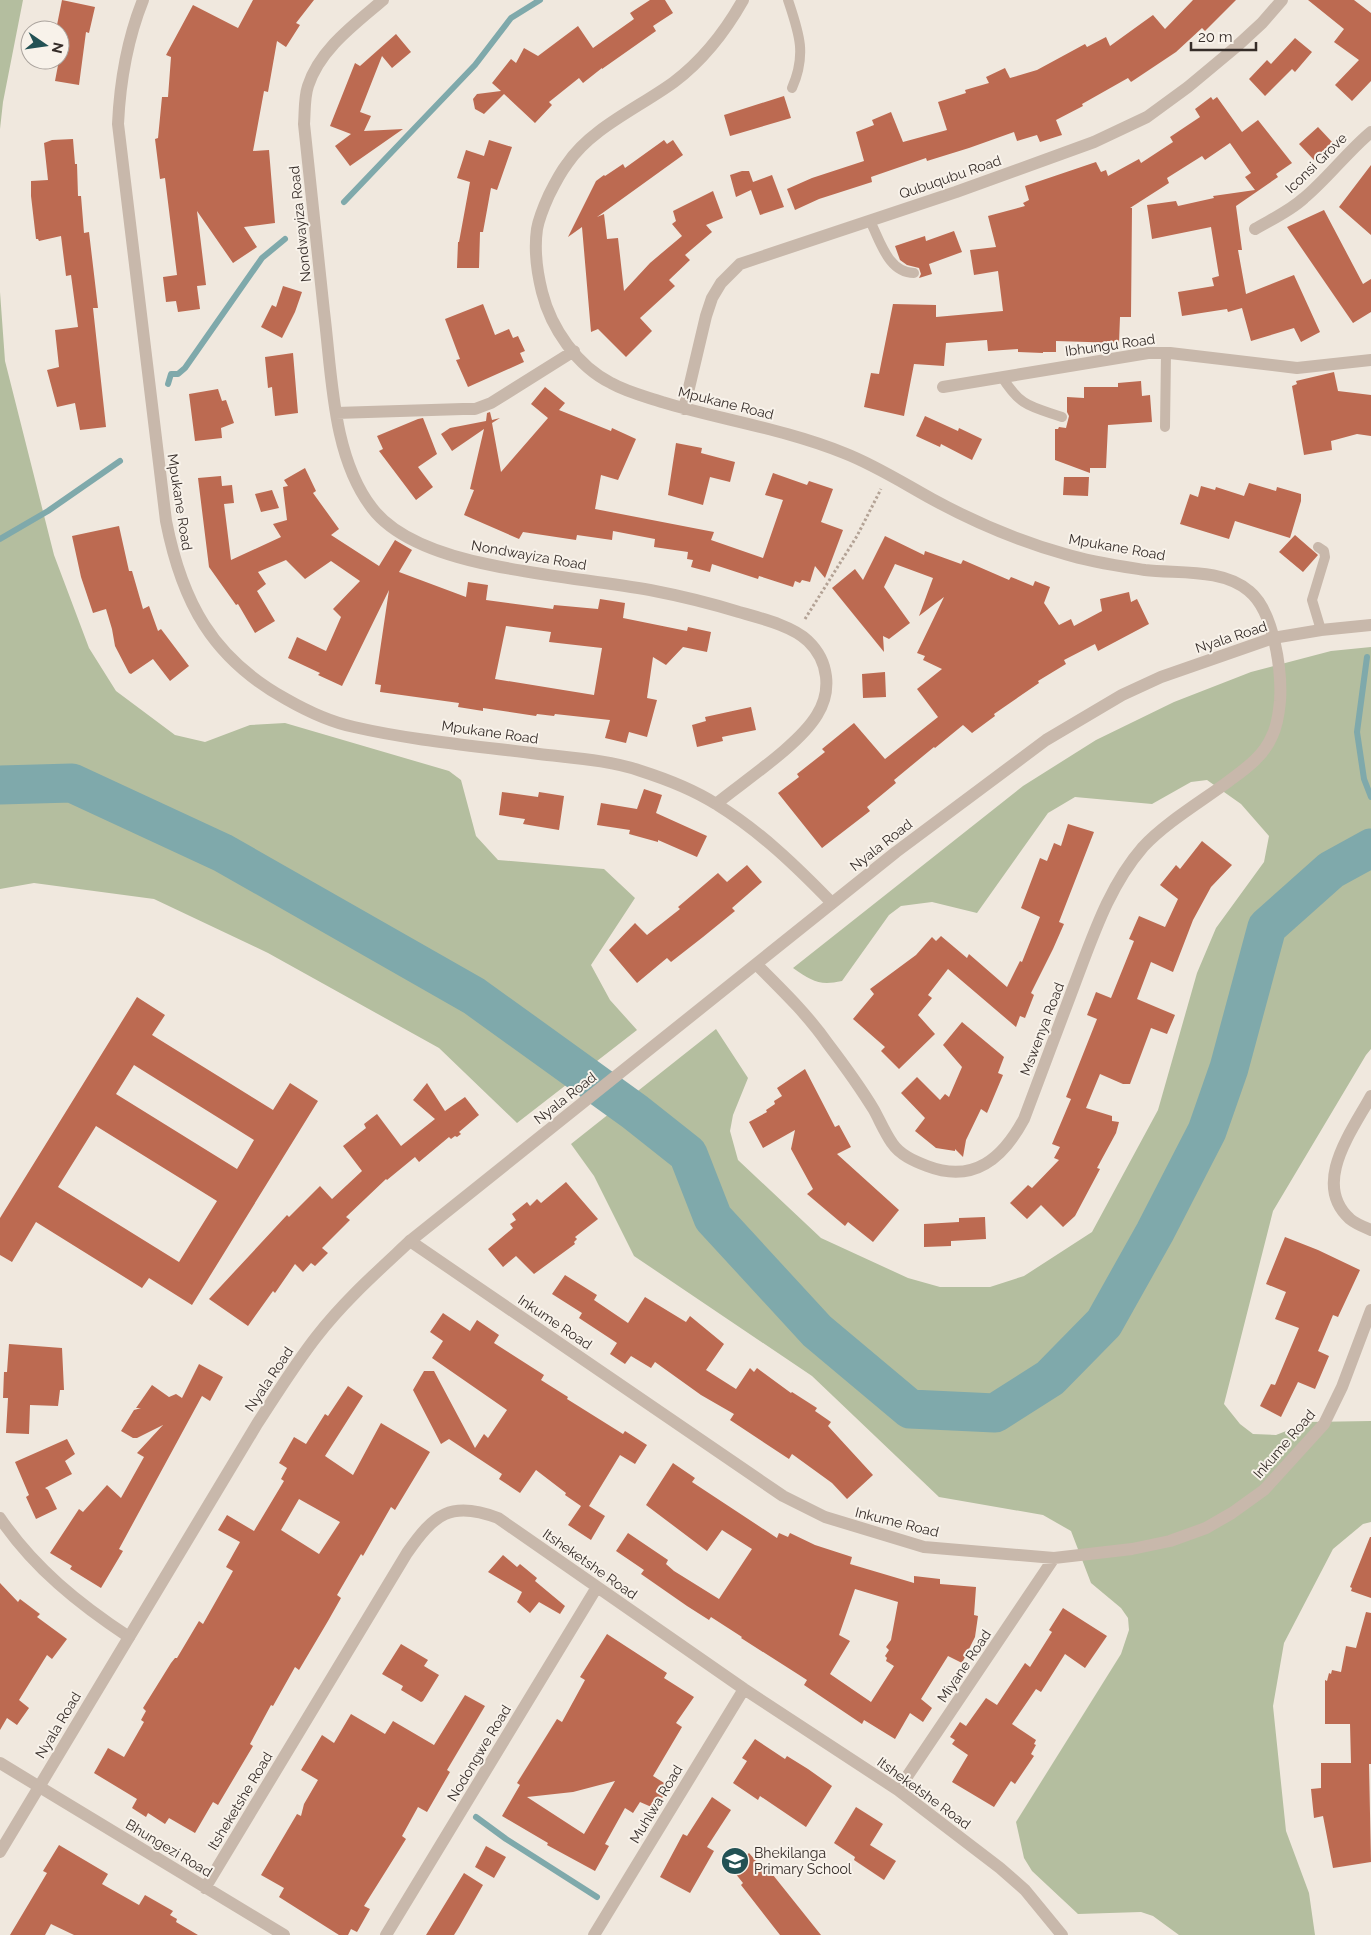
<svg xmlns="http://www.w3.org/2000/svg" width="1371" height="1935" viewBox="0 0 1371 1935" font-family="Raleway,sans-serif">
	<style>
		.green { fill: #b4be9f }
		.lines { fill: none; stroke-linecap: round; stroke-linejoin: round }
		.stream { stroke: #7fa9ab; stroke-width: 6 }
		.river { stroke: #7fa9ab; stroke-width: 39 }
		.building { fill: #bc6a51; fill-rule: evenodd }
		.path { stroke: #b3a295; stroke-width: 3; stroke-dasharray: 2.5 2.5; stroke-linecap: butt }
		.service { stroke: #c8b8ab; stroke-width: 10 }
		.minor { stroke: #c8b8ab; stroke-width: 12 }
		.tertiary { stroke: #c8b8ab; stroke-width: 12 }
		.labels { text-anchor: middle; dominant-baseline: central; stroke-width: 4; stroke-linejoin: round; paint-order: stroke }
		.street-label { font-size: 14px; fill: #362d29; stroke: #f8f2ea }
		.poi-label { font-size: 14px; fill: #362d29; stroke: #f8f2ea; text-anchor: start }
	</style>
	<rect width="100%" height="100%" fill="#f0e8de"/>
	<path class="green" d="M0,0H23L3,102L0,129Z
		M0,292L5,361L54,555L89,648L116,691L175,735L205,742L250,725L285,723L449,771L461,780L476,836L498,860L604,869L635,898L591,965L610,1000L637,1030L517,1123L439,1048L268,953L154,899L34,883L0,889Z
		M1371,647V1049L1366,1055L1273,1211L1224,1404L1240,1424L1253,1434L1276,1435L1309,1422L1371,1421V1522L1363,1524L1333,1549L1284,1643L1273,1706L1286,1831L1309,1893L1315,1935H1179L1153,1916L1141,1912L1078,1914L1032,1871L1024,1858L1016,1822L1121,1654L1129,1630L1128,1618L1121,1608L1091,1583L1071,1531L1043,1515L939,1497L812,1376L634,1256L594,1176L571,1144L716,1029L748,1078L733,1115L730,1131L738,1160L821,1238L908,1278L940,1287H990L1024,1276L1092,1232L1158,1110L1197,973L1216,928L1264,862L1269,836L1241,804L1207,780L1191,782L1152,804L1075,797L1048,813L977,913L932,902L901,906L889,915L842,981C819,986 812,981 793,968L1023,786L1096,740L1174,702L1251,672L1331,651Z"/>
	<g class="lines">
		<path class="stream" d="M344,202L475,65L511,18L540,0
			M168,384L171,374H178L185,368L262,258L285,239
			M0,539L48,511L120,461
			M1367,657L1357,732L1364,779L1371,797
			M476,1817L506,1839L597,1897"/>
		<path class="river" d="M0,785L72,783L223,853L474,996L635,1112L688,1154L713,1218L817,1331L910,1409L995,1413L1050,1378L1104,1323L1155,1232L1207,1131L1229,1068L1267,927L1331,870L1371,848"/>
	</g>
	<path class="building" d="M62,0L95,7L89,33L86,32L79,85L55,81L59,60H60V30H56Z
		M253,0H314L296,23L300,25L286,47L277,41L268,92L264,91L253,151L269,150L275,223L244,227L257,247L233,263L197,211L206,285L197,286L200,309L178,312L176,301L166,302L163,277L177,275L165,178L160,179L155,139L158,138L162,97H168L171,57L166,55L193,5L238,28Z
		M650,0H665L673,13L653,26L656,31L602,69V68L583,83L579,78L549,102L552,105L535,123L504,94L484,114L475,109L473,99L477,94L501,91L492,83L511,59L516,63L524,48L538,56L578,26L593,48L634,19L630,13Z
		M1193,0H1236L1205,31L1202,28L1176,52L1131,82L1128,78L1082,104L1083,106L1056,120L1062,135L1040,142L1037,135L1017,141L1014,132L969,148L927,161L926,158L871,177L872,182L819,199L795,210L787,189L812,178L864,161L856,132L874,125L872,120L891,112L903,142L947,130L938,102L966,93L965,90L989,83L986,77L1005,68L1010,78L1037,70L1085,44L1087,47L1106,37L1110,46L1153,15L1165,29Z
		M1308,0H1354L1371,13V81L1352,101L1335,85L1359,60L1334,42L1344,29Z
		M396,34L411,52L392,68L382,56L360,112L371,116L364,131L403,129L350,166L335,146L351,134L330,126L355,63L360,66Z
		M1295,38L1312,52L1295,72L1292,69L1265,96L1249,79L1267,60L1271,64Z
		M784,96L791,118L730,136L724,115Z
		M1211,97L1213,100L1217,97L1242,132L1258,120L1292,163L1276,174L1278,177L1236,206L1242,250H1238L1246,294L1294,275L1320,332L1301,342L1294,328L1251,341L1242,308L1228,312L1227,309L1182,316L1178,292L1214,286L1212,278L1219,276L1211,227L1152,239L1147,205L1176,201L1178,206L1214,198L1213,196L1255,190L1245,177L1251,173L1230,143L1205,160L1202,156L1167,178L1169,183L1130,208H1132L1131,317H1120L1119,343L1056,341V352H1043V353L1018,352V349L988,351L987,340L946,343L944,366L914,364L904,416L864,407L871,373L879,374L893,304L936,305V317L1003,311L998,271L974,275L970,250L996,247L988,216L1025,206L1023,203L1029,200L1025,186L1096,162L1101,172L1106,170L1108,176L1139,159L1141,163L1173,142L1170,137L1200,117L1195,109Z
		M1318,127L1333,143L1314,160L1299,144Z
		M73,139L75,164H77L78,196H81L84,233L89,232L98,308H93L106,427L80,430L75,403L57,407L47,370L59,367L55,330L78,327L71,275L66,276L61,236L39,241L38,239H36L31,196V181L48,180L44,143L52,140Z
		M489,140L512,147L497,190L491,188L483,232H480L479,268H457L458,242H459L470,182L457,178L466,150L484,156Z
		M664,140L667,144L673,140L683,155L597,217L604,214L607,239L618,238L624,291L650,263L682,236L672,224L676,221L673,211L713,191L723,218L706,225L712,232L685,255L690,260L669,280L675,286L640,318L652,331L626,357L598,329L591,332L582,227L568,237L596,181L604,175L605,176L623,164L625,168Z
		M1371,165V235L1339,207Z
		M742,171H749L753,182L772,175L784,207L760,215L751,190L736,197L730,175Z
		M1324,210L1363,284L1371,279V312L1353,323L1287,227Z
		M954,231L962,252L929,264L932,274L919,278L921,274L919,268L907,265L900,260L895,246L925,236L926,241Z
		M283,286L302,292L295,312L282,338L261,327L272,305L276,307Z
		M483,304L495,335L509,329L513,338L518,336L525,351L520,353L524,362L468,387L456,360L460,359L445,319Z
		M293,353L298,413L275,416L272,387L268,388L265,357Z
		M1334,372L1338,391L1371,395V436L1357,434L1331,441L1332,450L1304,455L1292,386L1297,384L1296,381Z
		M1141,381L1142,396L1150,395L1152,422L1108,425L1106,468H1090V473L1055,460V429H1058L1059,427L1066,428L1069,416L1067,412V397L1084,398V387H1118V383Z
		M545,387L565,403L559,410L611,431L612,428L636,439L618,480L601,475L595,509L714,532L711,540L763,558L783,500L765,495L773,473L807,485L809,481L833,489L821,522L843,530L825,578L815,566L810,582L802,580L800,583L795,581L793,587L759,576L758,579L712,564L710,572L691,567L693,560L687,559L688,552L654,547L655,539L613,531L612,540L577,535L576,540L523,532L519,539L464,515L474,490L470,489L484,429L452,451L441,434L450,428L486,421L487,413L490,412L492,420L500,418L492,423L501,472L548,418L531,404Z
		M218,389L222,401L226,400L234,423L221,428L222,438L195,441L189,394Z
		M925,416L958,431L959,428L982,439L972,460L941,444L940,447L916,436Z
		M423,418L437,454L418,467L433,487L416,500L379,451L383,449L377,436L418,419Z
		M676,443L702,448L701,453L735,462L730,482L710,477L703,505L668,495Z
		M305,468L316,491L313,493L339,529L331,535L379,566L395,540L412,550L399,572L466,597L468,582L488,585L486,600L553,609L554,605L598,609L600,599L625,603L623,618L687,631L688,627L711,632L707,652L683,647L666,665L653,657L647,698L657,700L647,737L629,732L626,743L605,738L610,720L555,714L554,716L537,714L536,716L483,708V711L458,707L459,703L380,692L381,685L375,684L389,590L342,686L318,675L320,673L288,658L297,637L326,651L341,617L333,609L360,581L331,561L305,579L286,560L258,572L266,584L257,591L275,621L255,633L238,604L236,605L209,567L198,478L221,476L222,486L232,485L234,503L224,504L231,560L281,537L273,524L287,520L283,487L288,486L284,480ZM506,626L551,632L549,642L602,648L594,695L495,679Z
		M1064,477H1089L1088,496L1063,495Z
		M1249,483L1276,491L1277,487L1301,494V501L1290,538L1235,521L1229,539L1180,524L1190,494L1198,497L1201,486L1215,490L1216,487L1244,496Z
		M272,490L279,508L261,512L255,494Z
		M119,526L129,571H132L143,609L149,606L158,631L161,629L189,666L170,681L153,659L131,674L129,673L115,646L112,629L106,609L93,613L81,577L72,536Z
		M1295,535L1318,555L1303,572L1279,552Z
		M885,536L924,555L925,551L961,564L963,560L1009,580L1011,577L1033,586L1035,581L1050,587L1044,603L1059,625L1071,619L1074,626L1102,611L1100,599L1129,592L1131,602L1137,599L1149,624L1098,651L1095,644L1064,660L1066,664L1038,681L1039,683L994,714L995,716L972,733L963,725L935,748L934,747L894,780L896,783L867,807L870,811L822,848L778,793L799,777L797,774L825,752L822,749L854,723L885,759L938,717L917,689L942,669L923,660L925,656L917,653L944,597L919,616L933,578L895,564L884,587L910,623L889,639L883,636L884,652L832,588L855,569L863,580Z
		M885,672L886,697L863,698L862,674Z
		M751,707L756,730L722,737L723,741L697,747L692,725L706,721L705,717Z
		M644,789L662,795L656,813L707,836L697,857L658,840V842L629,834L630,830L597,825L601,803L637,809Z
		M502,792L538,797L539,792L564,796L559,830L523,824L525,819L499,815Z
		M1068,824L1094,832L1059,922L1064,924L1053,949L1031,993L1034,995L1025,1018L1020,1016L1016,1027L948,969L928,995L932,998L918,1015L935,1034L899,1069L881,1051L885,1047L853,1019L874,994L870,989L916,955L932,937L936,941L941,936L967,958L969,954L1007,987L1020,961L1022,962L1040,917L1021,908L1040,858L1047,861L1054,843L1061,846Z
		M1202,841L1232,865L1211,887L1193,920L1173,972L1151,962L1137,999L1175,1015L1167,1034L1151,1028L1130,1084H1123L1100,1074L1086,1108L1112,1116V1121L1119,1122L1116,1133L1097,1168L1100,1169L1075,1216L1063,1227L1041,1205L1027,1219L1010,1203L1028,1185L1032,1188L1059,1160L1054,1158L1060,1147L1052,1144L1071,1099L1066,1097L1097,1019L1087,1015L1096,992L1111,998L1134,941L1129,939L1139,916L1165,927L1178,899L1160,885L1176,865L1180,869Z
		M747,865L762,882L732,908L735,911L703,937L671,962L667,958L637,983L609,950L635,923L647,935L680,909L678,907L718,873L727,882Z
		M137,997L165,1015L152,1035L273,1110L290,1083L318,1101L192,1305L149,1278L142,1288L36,1222L12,1262L0,1255V1218ZM134,1065L254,1140L237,1169L116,1094ZM96,1126L217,1201L179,1262L58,1187Z
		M962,1022L1004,1057L998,1073L1003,1075L987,1113L981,1109L966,1140L963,1157L955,1149V1151L936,1148L915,1131L925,1118L901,1093L917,1077L940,1100L945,1094L949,1097L962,1067L943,1045Z
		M805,1069L835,1127L839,1125L851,1147L837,1154L899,1210L873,1242L848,1222L845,1226L807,1194L813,1189L791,1149L795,1130L763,1148L749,1122L767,1112L766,1110L775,1104L774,1101L782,1096L777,1088Z
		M427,1083L445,1111L465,1097L479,1115L459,1132L461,1134L457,1137L455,1136L451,1139L449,1137L419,1162L415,1157L387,1180L386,1179L346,1217L350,1220L322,1248L328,1253L315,1266L311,1263L303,1272L295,1264L275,1293L273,1291L248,1326L209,1299L287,1215L289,1217L320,1186L332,1199L362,1171L343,1146L366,1128L364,1124L377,1114L401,1146L435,1119L413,1100Z
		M566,1182L598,1219L575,1237L577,1239L574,1242L575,1244L534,1274L516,1256L503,1267L488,1249L513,1228L510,1224L516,1220L512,1214L527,1202L530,1206L537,1199L541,1203Z
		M985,1217L986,1239L951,1241V1246L924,1247V1224L959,1222V1218Z
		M1285,1237L1318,1250L1360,1270L1338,1317L1333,1315L1318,1351L1329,1356L1315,1389L1298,1382L1281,1417L1260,1406L1271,1384L1275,1385L1299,1328L1275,1319L1286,1292L1266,1284Z
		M565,1275L597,1295L594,1300L628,1323L645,1297L686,1322L690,1316L724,1344L706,1370L736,1389L750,1368L754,1372L757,1368L791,1393L792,1392L817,1408L815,1411L831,1422L828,1426L873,1475L847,1499L832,1483L792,1454L789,1459L730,1420L734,1414L701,1395L655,1362L651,1368L631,1356L625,1364L610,1354L617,1343L579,1318L582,1313L552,1294Z
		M443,1313L470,1331L477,1320L499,1335L494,1343L544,1375L541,1380L568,1397L567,1399L623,1434L625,1431L647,1445L635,1464L620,1455L589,1506L605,1516L591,1540L568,1525L581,1506L565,1495L566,1493L536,1470L520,1493L499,1479L502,1474L449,1439L441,1444L413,1390L424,1371H434L475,1448L484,1434L488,1438L507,1410L432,1358L443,1341L430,1332Z
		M9,1344L62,1348L64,1390H60L58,1406L30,1405L29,1434L6,1433L8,1398H3L4,1372H7Z
		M199,1364L223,1377L210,1401L202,1396L119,1549L123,1551L101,1588L70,1569L72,1566L50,1553L79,1509L83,1512L107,1485L121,1498L144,1457L137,1453L163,1425L137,1438H133L121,1431L134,1410L141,1408H136L152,1385L169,1397L176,1394L182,1398Z
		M348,1386L363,1396L325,1456L353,1475L381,1423L430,1452L395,1510L391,1507L363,1556L361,1554L337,1595L341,1598L328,1621L299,1670L295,1667L273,1706L271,1705L250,1744L253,1746L218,1805L213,1802L195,1833L169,1818L165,1824L148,1813L146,1817L132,1808L137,1799L94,1773L108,1748L124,1757L144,1722L141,1720L146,1711L143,1708L171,1663L175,1658H177L199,1621L203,1624L233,1571L226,1567L240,1542L218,1530L227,1515L254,1531L284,1481L281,1479L287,1468L279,1463L294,1437L306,1444L325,1414L328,1416ZM299,1499L340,1522L319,1554L281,1530Z
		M67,1439L75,1454L65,1461L72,1474L45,1488L48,1490L57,1509L36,1519L26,1497L29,1495L15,1462Z
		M673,1463L695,1478L692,1482L777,1538L779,1533L788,1537L790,1533L815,1545L852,1557L850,1564L914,1583V1576L940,1579V1584L976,1587L974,1615L978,1616L975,1637L962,1663L948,1656L921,1699L932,1708L923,1722L910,1713L895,1739L864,1720L862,1724L804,1685L807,1680L741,1638L742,1637L711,1617L709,1620L687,1606L641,1574L644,1570L616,1551L628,1533L668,1560L666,1564L674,1571L719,1599L752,1549L722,1530L707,1551L646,1505ZM855,1589L898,1602L891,1640L886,1647L889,1650L885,1656L887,1658L886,1661L894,1666L871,1702L830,1674L850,1641L839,1635Z
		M1370,1537H1371V1598L1351,1591L1352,1588L1350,1587Z
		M503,1555L517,1567L520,1564L537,1578L535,1581L565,1606L560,1614L539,1602L530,1613L517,1602L522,1592L488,1572Z
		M0,1583L18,1602L20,1599L40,1614L37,1617L67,1639L52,1659L47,1655L19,1700L29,1708L17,1725L7,1718L0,1730Z
		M1063,1608L1107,1636L1085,1668L1065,1654L1041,1692L1036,1689L1012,1724L1036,1740L1034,1744L1036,1745L1031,1754L1034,1756L1015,1784L1011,1781L994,1807L952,1782L968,1755L952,1744L955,1740L950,1737L960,1722L966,1726L986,1698L997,1705L1025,1663L1030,1667L1052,1632L1049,1630Z
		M1366,1612L1371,1613V1764H1369L1371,1862L1333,1868L1323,1816L1314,1818L1311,1789L1321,1788V1763H1351L1350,1724H1325V1680L1327,1681L1329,1673L1331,1674L1332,1670L1341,1672L1346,1646L1356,1648Z
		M607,1634L667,1673L664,1678L694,1697L676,1723L682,1727L653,1776L669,1786L656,1809L640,1802L633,1813L625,1808L605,1844L609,1846L595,1871L547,1845L548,1843L502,1816L520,1785L517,1783L557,1719L562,1722L585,1680L580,1677ZM615,1781L584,1834L527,1797L573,1792Z
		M401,1644L428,1660L424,1666L439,1675L423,1701L421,1702L401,1690L403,1686L382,1674Z
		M465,1695L485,1706L447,1770L450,1772L427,1812L418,1807L402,1836L406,1839L364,1906L370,1909L357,1932L351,1929L348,1935H339L279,1897L284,1888L261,1875L297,1814L301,1816L304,1804L318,1780L301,1770L322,1735L334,1743L351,1714L385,1734L393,1721L434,1745Z
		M755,1739L785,1759L787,1756L808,1769L832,1786L806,1827L760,1796L758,1800L733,1783L747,1761L742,1758Z
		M712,1797L731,1810L707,1847L714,1851L690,1893L660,1877L683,1834L687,1836Z
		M856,1807L883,1824L870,1845L896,1861L884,1880L854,1860L855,1857L834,1843Z
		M59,1845L108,1874L102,1884L139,1905L145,1895L173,1911L170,1915L177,1919L176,1922L198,1935H74L51,1924L45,1935H10L47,1873L43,1871Z
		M486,1846L506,1857L494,1878L475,1867Z
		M749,1853L762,1868L765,1865L821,1935H780L741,1885L743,1883L731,1868Z
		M464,1873L483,1885L459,1927L454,1935H426Z"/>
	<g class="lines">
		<path class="path" d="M805,619L857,536L881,489"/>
		<path class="service" d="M788,0C799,33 807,54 792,88
			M870,221C880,240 888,273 914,273
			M1002,377C1021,407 1030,406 1062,417
			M1165,427L1166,353
			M1318,547L1324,551L1325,557L1312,600L1321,630"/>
		<path class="minor" d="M143,0C127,40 120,81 118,124L166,521C182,602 212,658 286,699C307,711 330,722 354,727C415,741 478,746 539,754C572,758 609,760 641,771C666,779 694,790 716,804C760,831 797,867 832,903
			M383,0C355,24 320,49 308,86C304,98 305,112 304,124C311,187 317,249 324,312C332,375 332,456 372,508C397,541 451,557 491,565C543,576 597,581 650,590C681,596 710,603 739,612C760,618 793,626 808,641C829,661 832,691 817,715C799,745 744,781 716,804
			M743,0C725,32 703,60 674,82C640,107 591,128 567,164C560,173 554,185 549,195C544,206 539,218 537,229C534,250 537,272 542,292C551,328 577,366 611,383C627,392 644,396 662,402C722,420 785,429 844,453C875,465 903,483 932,499C974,522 1019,541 1065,554C1090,562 1119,566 1145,570C1178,574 1222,568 1249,591C1274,611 1282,671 1280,701C1279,712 1277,726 1272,736C1264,756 1245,769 1229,781C1202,801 1165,823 1143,847C1109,886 1093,936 1075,983C1058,1028 1041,1074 1024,1119C1003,1158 974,1184 927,1166C914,1161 900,1155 892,1143C885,1133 880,1121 874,1110C860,1087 844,1065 828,1044C808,1015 782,990 757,965
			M1255,229C1272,219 1290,211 1304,198C1328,178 1347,152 1371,132
			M943,387L1148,353H1170L1297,368L1371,360
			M684,409L706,316L712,298L721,283L740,264L956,192L1094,142L1147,117L1188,87L1236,47L1262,23L1282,0
			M336,413L463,409H475L491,403L574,351
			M1371,1096C1352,1131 1311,1184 1350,1219C1356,1224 1364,1227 1371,1230
			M410,1241L783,1496L825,1517L924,1547L1054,1558L1132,1549L1170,1541L1206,1528L1232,1513L1264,1490L1324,1424L1342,1387L1371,1310
			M0,1518C34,1568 79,1604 129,1637
			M0,1763L284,1935
			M898,1790L1054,1558
			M205,1888L407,1553C434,1514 451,1500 498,1518L744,1689L898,1790L1000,1868L1025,1890L1062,1935
			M386,1935L597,1587
			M594,1935L744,1689"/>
		<path class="tertiary" d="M0,1852L257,1424C276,1395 295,1364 317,1336C344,1301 378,1271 410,1241L896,852L1046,740L1122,695L1161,677L1273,638L1321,630L1371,625"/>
	</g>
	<defs>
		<symbol id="school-disc" viewBox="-11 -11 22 22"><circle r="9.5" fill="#225154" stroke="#f8f2ea"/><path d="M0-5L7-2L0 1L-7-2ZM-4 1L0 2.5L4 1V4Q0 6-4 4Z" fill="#fff"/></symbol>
	</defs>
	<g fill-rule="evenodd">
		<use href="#school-disc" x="719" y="1845" width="32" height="32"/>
	</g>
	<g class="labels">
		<g class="street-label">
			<text transform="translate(1316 163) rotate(-44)">Iconsi Grove</text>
			<text transform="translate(950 177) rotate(-19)">Qubuqubu Road</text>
			<text transform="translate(300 224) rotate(-96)">Nondwayiza Road</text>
			<text transform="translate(1110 345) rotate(-8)">Ibhungu Road</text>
			<text transform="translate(726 403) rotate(14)">Mpukane Road</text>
			<text transform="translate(180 502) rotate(81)">Mpukane Road</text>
			<text transform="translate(1117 547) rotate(10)">Mpukane Road</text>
			<text transform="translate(529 555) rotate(10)">Nondwayiza Road</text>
			<text transform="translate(1231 637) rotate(-18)">Nyala Road</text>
			<text transform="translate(490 732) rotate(8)">Mpukane Road</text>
			<text transform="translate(881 845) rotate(-38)">Nyala Road</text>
			<text transform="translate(1042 1029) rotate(-69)">Mswenya Road</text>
			<text transform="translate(565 1098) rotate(-38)">Nyala Road</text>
			<text transform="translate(555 1322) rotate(34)">Inkume Road</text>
			<text transform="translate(269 1379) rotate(-56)">Nyala Road</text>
			<text transform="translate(1284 1444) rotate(-49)">Inkume Road</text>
			<text transform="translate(897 1522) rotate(14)">Inkume Road</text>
			<text transform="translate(590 1564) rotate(35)">Itsheketshe Road</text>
			<text transform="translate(964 1666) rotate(-56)">Miyane Road</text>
			<text transform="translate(58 1725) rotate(-59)">Nyala Road</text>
			<text transform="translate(479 1753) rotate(-59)">Nodongwe Road</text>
			<text transform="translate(924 1793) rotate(36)">Itsheketshe Road</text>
			<text transform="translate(240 1801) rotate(-59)">Itsheketshe Road</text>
			<text transform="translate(656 1804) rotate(-59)">Muhlwa Road</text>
			<text transform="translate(169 1848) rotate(31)">Bhungezi Road</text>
		</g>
		<g class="poi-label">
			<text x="754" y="1853">Bhekilanga<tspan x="754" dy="16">Primary School</tspan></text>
		</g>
	</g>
	<g transform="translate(45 45) rotate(103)"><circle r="24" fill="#f8f2ea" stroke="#aaa39d"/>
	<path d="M0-4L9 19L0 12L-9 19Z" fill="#225154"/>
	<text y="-8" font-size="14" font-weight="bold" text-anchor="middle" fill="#362d29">N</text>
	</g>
	<path d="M1191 42v8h65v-8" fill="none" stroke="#362d29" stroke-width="2.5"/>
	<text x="1198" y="42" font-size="15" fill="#362d29" stroke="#f8f2ea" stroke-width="4" paint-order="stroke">20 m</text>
</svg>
